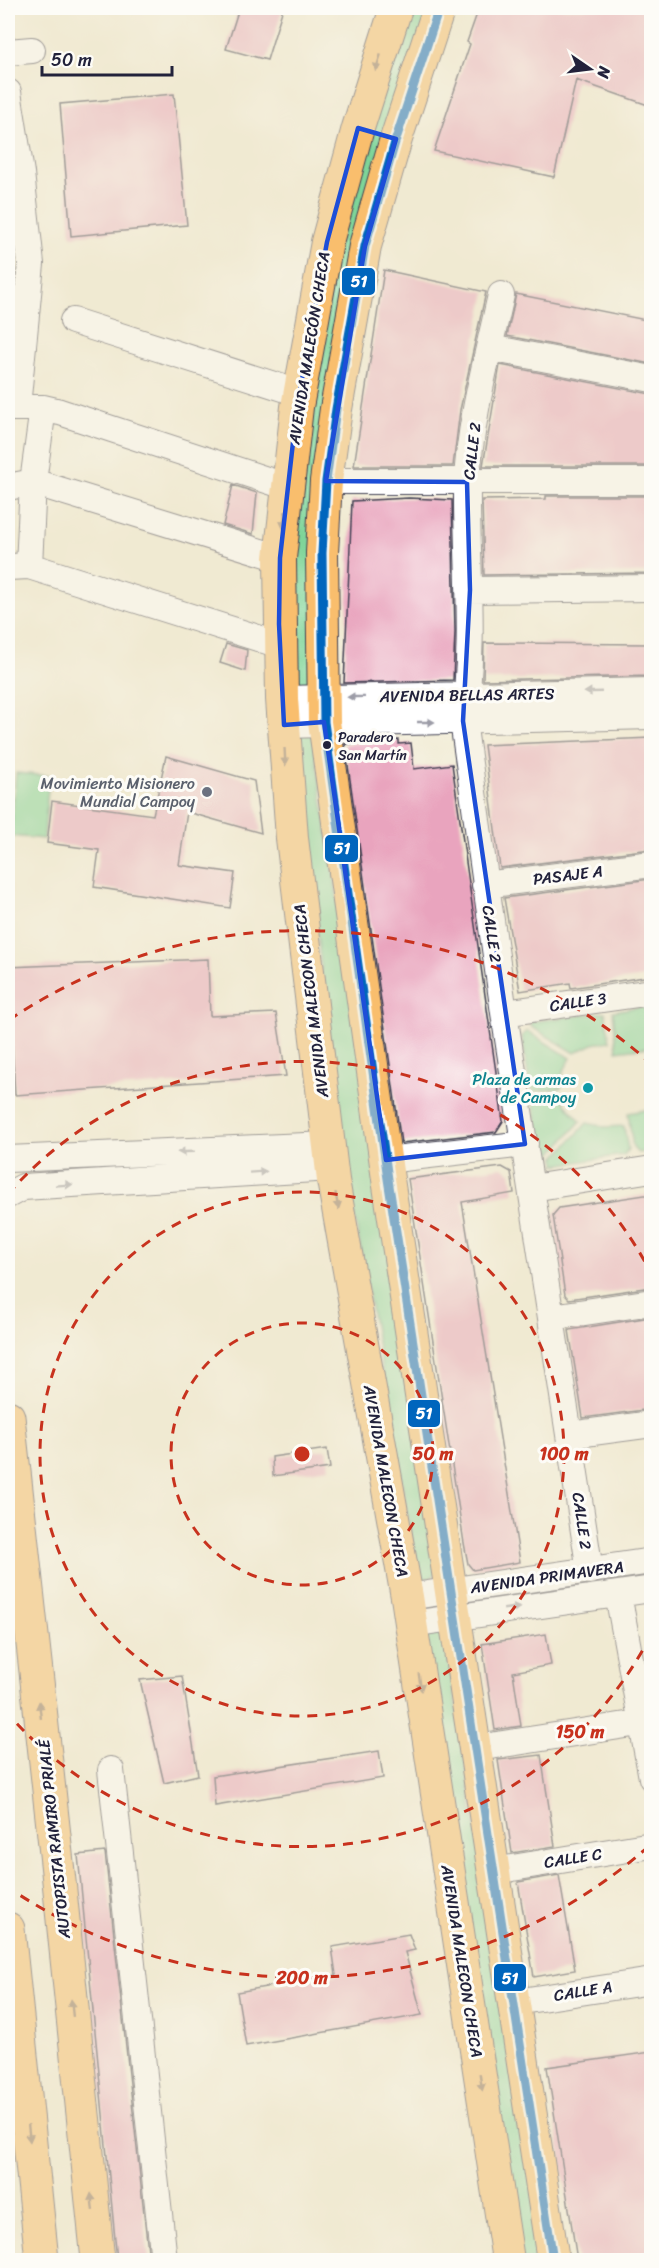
<svg xmlns="http://www.w3.org/2000/svg" width="659" height="2268" viewBox="0 0 659 2268" font-family="Sriracha,sans-serif">
	<style>
		.green { fill: #7ed498; stroke: #507b6a; stroke-width: 1.5 }
		.building { fill: #e9a4be }
		.lines { fill: none; stroke-linecap: round; stroke-linejoin: round }
		.minor-casing { stroke: #414052; stroke-width: 28 }
		.major-casing { stroke: #414052; stroke-width: 34 }
		.highway-casing { stroke: #414052; stroke-width: 35 }
		.minor { stroke: #fff; stroke-width: 26 }
		.major { stroke: #f9be6d; stroke-width: 32 }
		.highway { stroke: #f9be6d; stroke-width: 33 }
		.bus-1-casing { stroke: #fdfcf7; stroke-width: 14 }
		.bus-1 { stroke: #0065bd; stroke-width: 9 }
		.oneway { fill: #8e7054 }
		.oneway2 { fill: #9c9ca7 }
		.marked { fill: none; stroke: #1d4ed8; stroke-width: 4.5; stroke-linejoin: round }
		.ring { fill: none; stroke: #c8321e; stroke-width: 3; stroke-dasharray: 10 8 }
		.bus-dot { fill: #22223b; stroke: #fdfcf7; stroke-width: 2 }
		.worship-dot { fill: #6b7280; stroke: #fdfcf7; stroke-width: 2 }
		.culture-dot { fill: #0f9aa8; stroke: #fdfcf7; stroke-width: 2 }
		.labels { text-anchor: middle; dominant-baseline: central; stroke-width: 6; stroke-linejoin: round; paint-order: stroke }
		.bus-label { font-size: 14px; fill: #22223b; stroke: #fdfcf7; text-anchor: start }
		.street-label { font-size: 16px; fill: #22223b; stroke: #fdfcf7 }
		.worship-label { font-size: 16px; fill: #5b616d; stroke: #fdfcf7; text-anchor: end }
		.culture-label { font-size: 16px; fill: #0d838f; stroke: #fdfcf7; text-anchor: end }
		.centre { fill: #c8321e; stroke: #fdfcf7; stroke-width: 3 }
		.ring-label { font-size: 18px; text-anchor: middle; font-weight: bold; fill: #c8321e; stroke: #fdfcf7; stroke-width: 6; stroke-linejoin: round; paint-order: stroke }
		.line-badge { stroke: #fdfcf7; stroke-width: 2 }
		.badge-label { font-size: 16px; text-anchor: middle; font-weight: bold; fill: #fff }
	</style>
	<rect width="100%" height="100%" fill="#fdfcf7"/>
	<filter id="ink" filterUnits="userSpaceOnUse"><feTurbulence type="fractalNoise" baseFrequency=".0167" numOctaves="2"/><feDisplacementMap in="SourceGraphic" scale="12" xChannelSelector="R" yChannelSelector="G"/><feConvolveMatrix kernelMatrix="1 2 1 2 8 2 1 2 1" color-interpolation-filters="sRGB"/></filter>
	<filter id="wash" filterUnits="userSpaceOnUse"><feTurbulence type="fractalNoise" baseFrequency=".008" numOctaves="4" result="noise"/><feDisplacementMap in="SourceGraphic" scale="24" xChannelSelector="R" yChannelSelector="G"/><feGaussianBlur stdDeviation="1.35" result="paint"/><feColorMatrix in="noise" values="0 0 0 0 0 0 0 0 0 0 0 0 0 0 0 0 0 1.4 0 .05"/><feComposite in="paint" operator="in"/></filter>
	<g filter="url(#wash)">
		<rect width="100%" height="100%" fill="#f0ead2"/>
		<path class="green" d="M403,8H431L369,205L313,685L296,692L287,631L322,300Z
			M312,731L439,1570L432,1577L419,1580L346,1167L333,1081L296,733Z
			M16,773L49,776L44,839L10,836Z
			M651,1005V1045L649,1047L617,1051L613,1011Z
			M605,1012L610,1041L593,1044L575,1053L530,1026V1022Z
			M527,1031L571,1058L563,1072L561,1088L536,1091L530,1088L522,1036Z
			M562,1093L565,1104L581,1121L548,1158L544,1157L533,1101L538,1096Z
			M651,1109V1151L638,1153L633,1148L628,1113Z
			M587,1123L605,1127L624,1126L628,1149L624,1155L556,1165L555,1158Z
			M444,1632L546,2260H516L425,1635Z"/>
		<g id="blocks">
			<path class="building" d="M239,8H283L267,60L226,49Z
				M479,8H651V96L648,105L576,80L554,177L434,151L470,44L467,42Z
				M174,94L187,225L71,236L60,104Z
				M384,270L486,292L460,410L453,466H354Z
				M516,294L651,321V364L507,336Z
				M500,365L651,394V466H483Z
				M233,485L257,493L253,534L223,525Z
				M546,496H651V573L484,575L482,500L546,499Z
				M409,498L452,500L455,632L453,680L344,683L352,501Z
				M484,643L651,644V676L483,680Z
				M226,644L247,650L245,671L220,663Z
				M651,738V849L500,868L484,745Z
				M399,740V744L411,743L414,769L452,764L503,1121L496,1132L401,1143L345,744Z
				M166,756L254,781L261,833L187,812L179,865L235,873L230,908L94,887L99,850L47,843L52,801L153,815Z
				M651,879V976L571,988L570,983L520,991L504,898Z
				M208,959L210,1016L276,1013L286,1076L15,1095L8,967Z
				M502,1167L511,1172L514,1193L462,1202L520,1562L473,1570L468,1564L464,1543L408,1179Z
				M651,1194V1287L569,1299L565,1295L553,1215L559,1208Z
				M651,1317V1409L583,1418L569,1330Z
				M327,1449L330,1468L273,1476L272,1457Z
				M546,1634L551,1665L513,1672L521,1726L495,1730L482,1644Z
				M182,1676L198,1775L164,1783L140,1680Z
				M379,1751L383,1778L215,1806L213,1776Z
				M541,1755L555,1846L512,1853L498,1760Z
				M105,1852L149,2260H117L78,1855Z
				M559,1875L575,1970L534,1977L518,1882Z
				M409,1934L415,1950L405,1952L422,2015L246,2046L237,1992L336,1975L332,1947Z
				M651,2052V2260H577L547,2067Z"/>
		</g>
	</g>
	<g filter="url(#ink)">
		<use href="#blocks" fill-opacity="0" stroke="#414052" stroke-width="1.5"/>
		<g class="lines">
			<defs>
				<path id="minor" d="M8,52L32,50
					M8,92L21,173L31,264L17,407
					M501,295C488,355 469,423 467,484C466,563 476,643 463,721L504,1013L590,1571
					M73,321L299,393
					M490,348L652,379
					M8,408H43L60,412L288,487
					M326,481H652
					M8,487L33,482L280,558
					M29,566L33,482L43,408
					M8,567L29,566L280,645
					M470,590L652,588
					M282,699L652,691
					M284,725L652,716
					M485,885L652,864
					M504,1013L652,992
					M8,1159L329,1145
					M386,1160L525,1144
					M532,1188L652,1169
					M8,1195L23,1187L331,1168
					M552,1317L652,1302
					M570,1435L652,1424
					M618,1594L652,1778
					M407,1597L652,1561
					M411,1624L652,1589
					M477,1748L652,1721
					M111,1770L164,2260
					M494,1871L652,1845
					M515,2002L652,1981"/>
				<path id="major" d="M396,8L358,128L327,242L297,407L280,558L282,699L292,838L333,1180L407,1597L508,2260
					M439,8L396,139L365,246L336,409L326,481L322,553L324,722L388,1179L553,2260"/>
				<path id="highway" d="M8,1417L59,1881L98,2260
					M8,1929L42,2260"/>
			</defs>
			<use href="#minor" class="minor-casing"/>
			<use href="#major" class="major-casing"/>
			<use href="#highway" class="highway-casing"/>
			<use href="#minor" class="minor"/>
			<use href="#major" class="major"/>
			<use href="#highway" class="highway"/>
			<defs>
				<path id="bus-1" d="M439,8L396,139L365,246L336,409L326,481L322,553L324,722L388,1179L553,2260"/>
			</defs>
			<use href="#bus-1" class="bus-1-casing"/>
			<use href="#bus-1" class="bus-1"/>
		</g>
		<defs><path id="oneway-solid" d="M-6-.8H1V-3.2L6.5 0L1 3.2V.8H-6Z" transform="scale(1.5)"/></defs>
		<g class="oneway">
			<use href="#oneway-solid" transform="translate(378 63) rotate(108)"/>
			<use href="#oneway-solid" transform="translate(284 520) rotate(96)"/>
			<use href="#oneway-solid" transform="translate(285 757) rotate(87)"/>
			<use href="#oneway-solid" transform="translate(337 1201) rotate(80)"/>
			<use href="#oneway-solid" transform="translate(420 1682) rotate(81)"/>
			<use href="#oneway-solid" transform="translate(40 1710) rotate(-96)"/>
			<use href="#oneway-solid" transform="translate(72 2008) rotate(-96)"/>
			<use href="#oneway-solid" transform="translate(481 2082) rotate(81)"/>
			<use href="#oneway-solid" transform="translate(29 2133) rotate(84)"/>
			<use href="#oneway-solid" transform="translate(92 2202) rotate(-96)"/>
		</g>
		<g class="oneway2">
			<use href="#oneway-solid" transform="translate(593 692) rotate(178)"/>
			<use href="#oneway-solid" transform="translate(356 697) rotate(179)"/>
			<use href="#oneway-solid" transform="translate(426 722)"/>
			<use href="#oneway-solid" transform="translate(186 1152) rotate(178)"/>
			<use href="#oneway-solid" transform="translate(258 1172) rotate(-4)"/>
			<use href="#oneway-solid" transform="translate(64 1185) rotate(-4)"/>
			<use href="#oneway-solid" transform="translate(512 1608) rotate(-8)"/>
		</g>
	</g>
	<path d="M0 0H659V2268H0ZM358,128L396,139L365,246L326,481L467,482L470,590L463,721L525,1144L386,1160L324,722L284,725L279,624L280,558L297,407L327,242Z" fill="#f0ead2" fill-opacity=".55" fill-rule="evenodd"/>
	<path class="marked" d="M358,128L396,139L365,246L326,481L467,482L470,590L463,721L525,1144L386,1160L324,722L284,725L279,624L280,558L297,407L327,242Z"/>
	<g class="ring">
		<circle cx="302" cy="1454" r="131"/>
		<circle cx="302" cy="1454" r="262"/>
		<path d="M651 1635A393 393 0 0 1 8 1714M8 1194A393 393 0 0 1 651 1273"/>
		<path d="M649 1846A524 524 0 0 1 9 1888M9 1020A524 524 0 0 1 649 1062"/>
	</g>
	<circle class="bus-dot" cx="327" cy="745" r="5"/>
	<circle class="worship-dot" cx="207" cy="792" r="6"/>
	<circle class="culture-dot" cx="588" cy="1088" r="6"/>
	<g class="labels">
		<g class="bus-label">
			<text x="338" y="737">Paradero<tspan x="338" dy="18">San Martín</tspan></text>
		</g>
		<g class="street-label">
			<text transform="translate(309 348) rotate(-81)">AVENIDA MALECÓN CHECA</text>
			<text transform="translate(472 451) rotate(-83)">CALLE 2</text>
			<text transform="translate(467 695) rotate(-1)">AVENIDA BELLAS ARTES</text>
			<text transform="translate(568 875) rotate(-7)">PASAJE A</text>
			<text transform="translate(492 934) rotate(82)">CALLE 2</text>
			<text transform="translate(311 1001) rotate(-97)">AVENIDA MALECON CHECA</text>
			<text transform="translate(578 1002) rotate(-8)">CALLE 3</text>
			<text transform="translate(386 1481) rotate(80)">AVENIDA MALECON CHECA</text>
			<text transform="translate(582 1521) rotate(82)">CALLE 2</text>
			<text transform="translate(547 1577) rotate(-8)">AVENIDA PRIMAVERA</text>
			<text transform="translate(54 1839) rotate(-96)">AUTOPISTA RAMIRO PRIALÉ</text>
			<text transform="translate(573 1858) rotate(-9)">CALLE C</text>
			<text transform="translate(462 1961) rotate(81)">AVENIDA MALECON CHECA</text>
			<text transform="translate(583 1991) rotate(-9)">CALLE A</text>
		</g>
		<g class="worship-label">
			<text x="195" y="783">Movimiento Misionero<tspan x="195" dy="18">Mundial Campoy</tspan></text>
		</g>
		<g class="culture-label">
			<text x="576" y="1079">Plaza de armas<tspan x="576" dy="18">de Campoy</tspan></text>
		</g>
	</g>
	<circle cx="302" cy="1454" r="9" class="centre"/>
	<g class="ring-label">
		<text x="433" y="1460">50 m</text>
		<text x="564" y="1460">100 m</text>
		<text x="580" y="1738">150 m</text>
		<text x="302" y="1984">200 m</text>
	</g>
	<g class="line-badge">
		<rect x="341" y="267" width="35" height="29" rx="6" fill="#0065bd"/>
		<rect x="324" y="834" width="35" height="29" rx="6" fill="#0065bd"/>
		<rect x="407" y="1399" width="34" height="29" rx="6" fill="#0065bd"/>
		<rect x="493" y="1963" width="34" height="29" rx="6" fill="#0065bd"/>
	</g>
	<g class="badge-label">
		<text x="359" y="287">51</text>
		<text x="342" y="854">51</text>
		<text x="424" y="1419">51</text>
		<text x="510" y="1984">51</text>
	</g>
	<rect width="659" height="2268" fill="none" stroke="#fdfcf7" stroke-width="30"/>
	<g transform="translate(590 69) rotate(104)" stroke="#fdfcf7" stroke-width="4.5" paint-order="stroke">
	<path d="M0-4.5L10 22L0 15L-10 22Z" fill="#22223b"/>
	<text y="-9" font-size="16" font-weight="bold" text-anchor="middle" fill="#22223b">N</text>
	</g>
	<path d="M42 66v9h130v-9" fill="none" stroke="#22223b" stroke-width="3"/>
	<text x="51" y="66" font-size="18" fill="#22223b" stroke="#fdfcf7" stroke-width="4.5" paint-order="stroke">50 m</text>
</svg>
